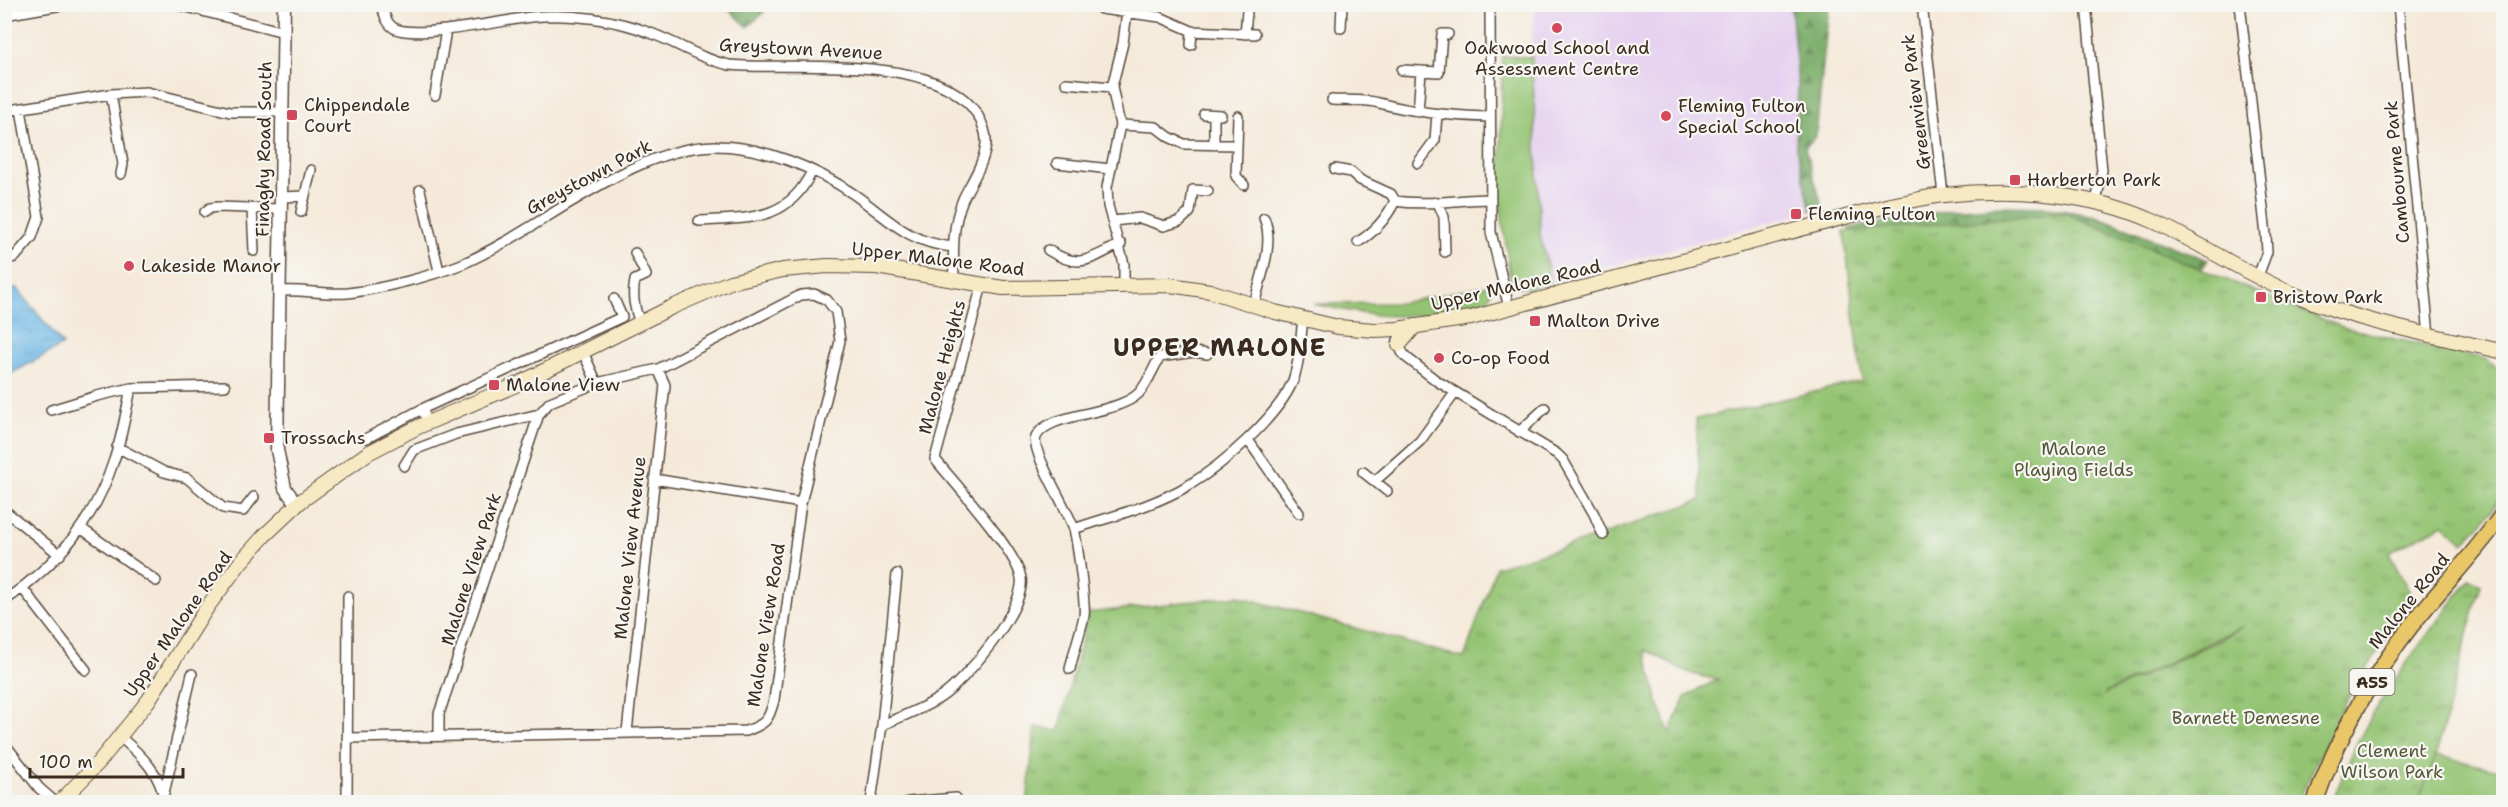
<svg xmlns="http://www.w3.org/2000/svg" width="2508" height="807" viewBox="0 0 2508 807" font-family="'Shantell Sans',sans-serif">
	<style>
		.built { fill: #e6d2f0 }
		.grass { fill: #94c473; stroke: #687748; stroke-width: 1.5 }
		.forest { fill: url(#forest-firs); stroke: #596a42; stroke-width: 1.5 }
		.park { fill: url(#park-tufts); stroke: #687748; stroke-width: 1.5; fill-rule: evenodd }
		.water { fill: url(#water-ripples); stroke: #547082; stroke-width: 1.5 }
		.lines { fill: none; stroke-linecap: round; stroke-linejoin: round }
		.minor-casing { stroke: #57473a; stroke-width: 12 }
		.tertiary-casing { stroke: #57473a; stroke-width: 15 }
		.secondary-casing { stroke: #57473a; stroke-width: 16 }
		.trunk-casing { stroke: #57473a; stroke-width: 18 }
		.minor { stroke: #fff; stroke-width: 9 }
		.tertiary { stroke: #fff; stroke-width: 12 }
		.secondary { stroke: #f6e9c3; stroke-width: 14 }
		.trunk { stroke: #e9c769; stroke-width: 15 }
		.poi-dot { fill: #d1495b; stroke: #f6f6f2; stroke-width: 2 }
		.labels { text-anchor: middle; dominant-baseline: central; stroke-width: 4.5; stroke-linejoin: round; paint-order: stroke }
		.shield { fill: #f6f6f2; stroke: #73675e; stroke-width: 1.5 }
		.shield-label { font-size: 16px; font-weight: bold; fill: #3b2a1e }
		.poi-label { font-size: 18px; fill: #3b2a1e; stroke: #f6f6f2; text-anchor: start }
		.street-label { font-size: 18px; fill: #3b2a1e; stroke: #f6f6f2 }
		.park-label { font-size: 18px; fill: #565838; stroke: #f6f6f2 }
		.district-label { font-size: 24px; font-weight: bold; letter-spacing: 1.5px; fill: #3b2a1e; stroke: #f6f6f2 }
	</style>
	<defs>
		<pattern id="forest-firs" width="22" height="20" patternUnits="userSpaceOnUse" patternTransform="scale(1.5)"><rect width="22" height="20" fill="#77aa65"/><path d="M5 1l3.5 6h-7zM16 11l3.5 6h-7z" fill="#638b53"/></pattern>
		<pattern id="park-tufts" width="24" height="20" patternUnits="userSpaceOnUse" patternTransform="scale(1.5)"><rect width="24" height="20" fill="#94c473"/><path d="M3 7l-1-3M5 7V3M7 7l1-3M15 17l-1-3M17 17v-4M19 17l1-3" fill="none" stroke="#7a9f5e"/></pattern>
		<pattern id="water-ripples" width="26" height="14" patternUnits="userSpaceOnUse" patternTransform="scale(1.5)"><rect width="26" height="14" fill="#6cb7e5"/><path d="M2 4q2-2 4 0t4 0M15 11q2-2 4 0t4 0" fill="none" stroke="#5a95b9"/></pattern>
	</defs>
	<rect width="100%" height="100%" fill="#f6f6f2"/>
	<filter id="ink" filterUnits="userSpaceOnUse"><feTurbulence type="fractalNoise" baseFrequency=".0167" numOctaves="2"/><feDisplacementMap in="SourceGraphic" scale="12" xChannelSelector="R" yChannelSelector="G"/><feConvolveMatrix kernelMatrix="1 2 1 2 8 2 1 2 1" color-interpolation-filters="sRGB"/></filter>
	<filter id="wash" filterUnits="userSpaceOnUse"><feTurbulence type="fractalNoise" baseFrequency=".008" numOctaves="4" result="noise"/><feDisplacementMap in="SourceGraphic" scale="24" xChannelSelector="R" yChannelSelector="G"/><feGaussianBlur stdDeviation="1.35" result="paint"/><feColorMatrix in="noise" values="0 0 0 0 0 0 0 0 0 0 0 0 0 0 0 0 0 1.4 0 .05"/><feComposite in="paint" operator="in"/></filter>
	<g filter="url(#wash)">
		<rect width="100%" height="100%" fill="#f5eada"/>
		<path class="built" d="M1536,5H1791L1798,85L1796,146L1811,211L1551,282L1540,235L1531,44Z"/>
		<path class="grass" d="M1502,56L1532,57L1540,235L1551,282C1537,286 1523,293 1511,283L1500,203Z
			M1493,284L1490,296L1487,300C1458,308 1430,315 1400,316C1371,317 1341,309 1313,304L1401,303Z
			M2436,755L2503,771V802H2418Z"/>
		<path class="forest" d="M724,5H771L748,27Z
			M1791,5H1829L1816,136L1805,148L1823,209L1811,211L1796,146L1798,85Z
			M2001,206L2043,207L2096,216L2208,260L2198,274L1857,249L1848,228L1950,210Z"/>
		<path class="park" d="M2064,213L2342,327L2485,359L2503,372V492L2492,511L2464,543L2443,524L2389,553L2412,597L2343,706L2298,802H1027L1035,727L1059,731L1088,613L1238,596L1464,658L1496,567L1575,544L1701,500L1696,419L1862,381L1844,232ZM2243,626L2223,638L2105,694V693ZM1645,650C1673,662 1684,676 1718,679L1685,697L1670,733L1658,703Z
			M2470,579L2481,584L2436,755L2418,802H2333C2358,720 2418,646 2470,579Z"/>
		<path class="water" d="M17,288L63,345L5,377V291Z"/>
	</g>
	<g filter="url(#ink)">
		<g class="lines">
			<defs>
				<path id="minor" d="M175,4L284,32
					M382,4C383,13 387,24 394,28C415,40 504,20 531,17C570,13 616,19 653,34C679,44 701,59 729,65C794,71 936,51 977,114C983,124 987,133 986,144C984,164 971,182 963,199C952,225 953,252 954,280
					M1490,4L1491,232L1509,308
					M1922,4L1943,195
					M2086,4L2102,170L2096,203
					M2240,4L2266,235L2267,252L2258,276
					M2398,4L2429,336
					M1101,9L1160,17L1192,31L1255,34
					M4,15L68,4
					M1341,28L1342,4
					M1245,34L1247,11
					M1191,45L1192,31
					M1402,70L1439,72L1442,34H1448
					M1066,83L1112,87
					M111,94L123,164L121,174
					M435,95L446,30
					M1332,100C1347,101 1365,99 1379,103C1416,113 1450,116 1489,117
					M4,111L111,94L147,92L230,112H282
					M1418,112L1421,71
					M1204,114L1221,115
					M1238,116L1236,176L1244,185
					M1120,125L1156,127L1169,137L1184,144L1237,145
					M1214,145V115
					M1057,163L1110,169
					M1418,163L1435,140L1437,114
					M1335,169L1351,172L1360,180L1391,194L1395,201C1427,206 1459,199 1491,199
					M420,190L439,271
					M282,197L305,196
					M1438,203L1444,217L1445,252
					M252,208L254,251
					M205,212L210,208L218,207L282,209
					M301,212L311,170
					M699,221C748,218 788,222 812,171
					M1113,221L1140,218L1164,226L1180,221L1190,212L1193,190L1208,191
					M1358,242C1375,232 1386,219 1395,201
					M1048,250C1081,271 1090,258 1121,244
					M635,253L646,275L635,280C632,296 634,307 640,323
					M4,259L15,257L32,237L39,217L21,109
					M1124,285V264L1108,206L1107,187L1120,125L1112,87L1123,43L1127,12
					M280,291C302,289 325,295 348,293C381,289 432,276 462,264C539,231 631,147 715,146C763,146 816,168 855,195C889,219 908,243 953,247
					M1254,305C1260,279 1275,243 1264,218
					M1398,340L1402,352L1407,358L1437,381L1557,454L1563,460L1594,514L1603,535
					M583,352L597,383
					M51,410L97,396L131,388L225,386
					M428,423L422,409L622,317L614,299
					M1519,432L1545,408
					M367,438L422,409
					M1248,440L1299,513
					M117,447L164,472L187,478L223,508L243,511L254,497
					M1363,472L1387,491
					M654,479L801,503
					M1375,481L1420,441L1455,393
					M4,510L60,555
					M82,529L156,581
					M1074,529C1112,516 1154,506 1189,485C1223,465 1276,418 1292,383C1300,364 1300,340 1303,320
					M23,589L86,670
					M4,601C57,564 94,522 114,460C122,437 126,412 131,388
					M1070,669C1074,651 1080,634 1084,616C1086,605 1077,541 1074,529C1069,511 1030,451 1036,437C1047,412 1116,416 1139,393C1148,383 1153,368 1160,357L1194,352L1207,354
					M882,725C902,716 923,709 941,697C965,681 1026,608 1021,578C1016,550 955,484 935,459L982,285
					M627,732L665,385L658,369
					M439,735V714L539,414
					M119,736C139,753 163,775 164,802
					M347,738L746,731C766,724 769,720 774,700L801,503L840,341L836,312L827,300L814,294L801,295L658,369L597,383L550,402L539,414L456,434L414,450L404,466
					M4,743L39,788L55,802
					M164,793L192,674
					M347,802L348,596
					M871,802L882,725L897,574
					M908,802L956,798"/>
				<path id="tertiary" d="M284,4L277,450L285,488L297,505"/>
				<path id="secondary" d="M1399,345L1415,326
					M60,802L99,762L148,701L208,606L240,563L264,536L301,501L368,453L418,427L518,384L670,308L730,282L783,270L827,266L876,267L1003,288L1170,285L1210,291L1275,312L1338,327L1374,330L1397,329L1471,318L1890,205C1908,202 1926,197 1944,195C2011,187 2091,193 2153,221C2203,244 2248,276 2298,296C2365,324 2434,335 2504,352"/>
				<path id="trunk" d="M2315,802C2337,738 2370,679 2411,626C2441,587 2476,553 2504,512"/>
			</defs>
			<use href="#minor" class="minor-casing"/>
			<use href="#tertiary" class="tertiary-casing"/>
			<use href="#secondary" class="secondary-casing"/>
			<use href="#trunk" class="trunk-casing"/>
			<use href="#minor" class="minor"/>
			<use href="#tertiary" class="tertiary"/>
			<use href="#secondary" class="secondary"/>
			<use href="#trunk" class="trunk"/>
		</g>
	</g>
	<g class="poi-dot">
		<circle cx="1557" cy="28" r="6"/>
		<rect x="286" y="109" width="12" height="12" rx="3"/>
		<circle cx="1666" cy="116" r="6"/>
		<rect x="2009" y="174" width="12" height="12" rx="3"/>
		<rect x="1790" y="208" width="12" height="12" rx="3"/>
		<circle cx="129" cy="266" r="6"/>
		<rect x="2255" y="291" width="12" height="12" rx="3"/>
		<rect x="1529" y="315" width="12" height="12" rx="3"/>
		<circle cx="1439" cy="358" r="6"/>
		<rect x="488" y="379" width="12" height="12" rx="3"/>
		<rect x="263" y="432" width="12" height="12" rx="3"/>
	</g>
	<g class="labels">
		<rect class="shield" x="2349.5" y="669" width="45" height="26" rx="4.5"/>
		<g class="shield-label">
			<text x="2372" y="682">A55</text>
		</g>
		<g class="poi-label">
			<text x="1557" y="48" text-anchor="middle">Oakwood School and<tspan x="1557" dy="21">Assessment Centre</tspan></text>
			<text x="304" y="105">Chippendale<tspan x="304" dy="21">Court</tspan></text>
			<text x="1678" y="106">Fleming Fulton<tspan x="1678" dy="21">Special School</tspan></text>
			<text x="2027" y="180">Harberton Park</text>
			<text x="1808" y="214">Fleming Fulton</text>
			<text x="141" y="266">Lakeside Manor</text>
			<text x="2273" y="297">Bristow Park</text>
			<text x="1547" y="321">Malton Drive</text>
			<text x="1451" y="358">Co-op Food</text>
			<text x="506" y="385">Malone View</text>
			<text x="281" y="438">Trossachs</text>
		</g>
		<g class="street-label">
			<text transform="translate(801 49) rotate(3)">Greystown Avenue</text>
			<text transform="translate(1916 102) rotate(-97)">Greenview Park</text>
			<text transform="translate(264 149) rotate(-89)">Finaghy Road South</text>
			<text transform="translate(2397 172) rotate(-95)">Cambourne Park</text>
			<text transform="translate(589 177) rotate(-28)">Greystown Park</text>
			<text transform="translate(938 259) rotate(7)">Upper Malone Road</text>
			<text transform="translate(1516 285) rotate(-13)">Upper Malone Road</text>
			<text transform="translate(942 367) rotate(-75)">Malone Heights</text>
			<text transform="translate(630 548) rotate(-84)">Malone View Avenue</text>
			<text transform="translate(471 569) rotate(-72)">Malone View Park</text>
			<text transform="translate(2409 601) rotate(-51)">Malone Road</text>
			<text transform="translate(178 624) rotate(-55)">Upper Malone Road</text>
			<text transform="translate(766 625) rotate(-81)">Malone View Road</text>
		</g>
		<g class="park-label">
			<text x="2074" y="449">Malone<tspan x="2074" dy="21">Playing Fields</tspan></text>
			<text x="2246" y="718">Barnett Demesne</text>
			<text x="2392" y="751">Clement<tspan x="2392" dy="21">Wilson Park</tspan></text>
		</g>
		<g class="district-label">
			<text x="1220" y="348">UPPER MALONE</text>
		</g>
	</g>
	<rect width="2508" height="807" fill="none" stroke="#f6f6f2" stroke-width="24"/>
	<path d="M30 768v9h153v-9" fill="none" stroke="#3b2a1e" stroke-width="3"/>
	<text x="39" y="768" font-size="18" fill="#3b2a1e" stroke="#f6f6f2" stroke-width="4.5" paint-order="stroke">100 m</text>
</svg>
